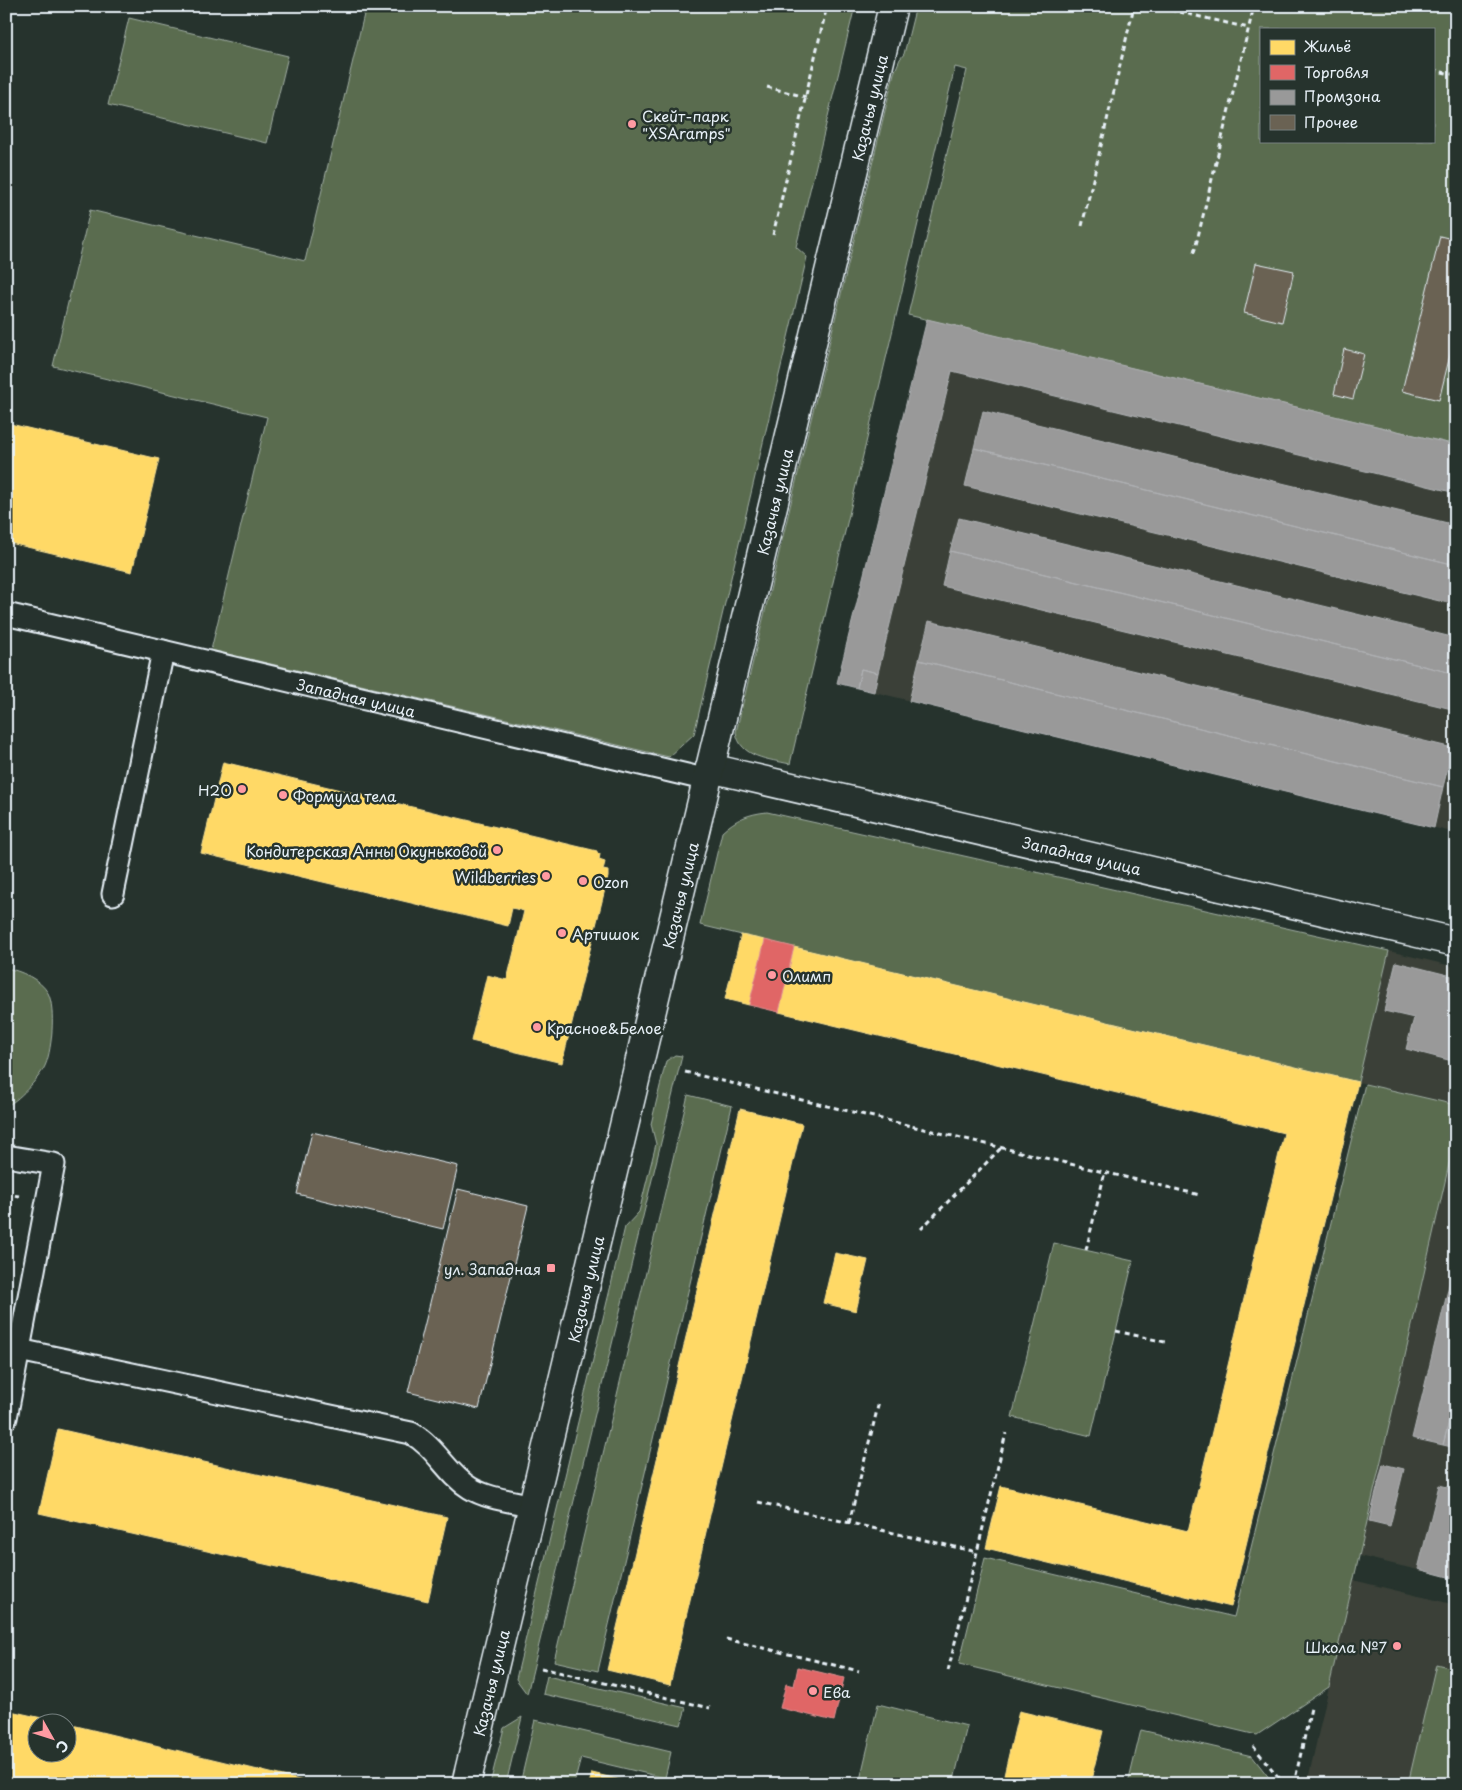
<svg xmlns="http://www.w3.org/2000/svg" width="1462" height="1790" viewBox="0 0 1462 1790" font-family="'Playpen Sans',sans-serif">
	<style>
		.built { fill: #3a4138 }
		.green { fill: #5a6c4f; stroke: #a1aea4; fill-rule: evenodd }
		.homes { fill: #ffd966; stroke: #f8e092 }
		.shops { fill: #e06666; stroke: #e29092 }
		.industry { fill: #999; stroke: #b1b3b6 }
		.building { fill: #6a6253; stroke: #e8f1f8 }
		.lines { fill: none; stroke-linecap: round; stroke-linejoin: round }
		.lane-casing { stroke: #e8f1f8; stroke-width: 25 }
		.street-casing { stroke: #e8f1f8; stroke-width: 31 }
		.path { stroke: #e8f1f8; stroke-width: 3; stroke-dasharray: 5 4; stroke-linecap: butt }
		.lane { stroke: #26332d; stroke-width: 21 }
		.street { stroke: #26332d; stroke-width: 28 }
		.poi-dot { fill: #ff9aa2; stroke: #26332d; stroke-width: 2 }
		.labels { text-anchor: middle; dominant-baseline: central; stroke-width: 5; stroke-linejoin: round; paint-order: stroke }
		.street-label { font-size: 15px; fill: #e8f1f8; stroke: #26332d }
		.poi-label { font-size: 15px; fill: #e8f1f8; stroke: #26332d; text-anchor: start }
	</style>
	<rect width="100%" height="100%" fill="#26332d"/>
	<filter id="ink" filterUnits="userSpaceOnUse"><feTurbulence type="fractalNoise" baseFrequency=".02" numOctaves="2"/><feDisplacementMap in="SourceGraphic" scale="10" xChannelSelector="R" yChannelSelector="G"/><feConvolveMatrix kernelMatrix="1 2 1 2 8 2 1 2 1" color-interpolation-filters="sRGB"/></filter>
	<g filter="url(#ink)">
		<path class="built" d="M927,319L1456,446V833L837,683Z
			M1389,951L1456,967V1105L1358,1082Z
			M1456,1134V1579L1359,1556Z
			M1353,1580L1456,1605V1784H1307Z"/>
		<path class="green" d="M366,6H855L796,247L807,257L694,734L669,757L211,650L267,417L53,366L90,210L305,261Z
			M916,6H1456V445L908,315L967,70L955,67L790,764C769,759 740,758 736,732L894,73L900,59L904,54ZM1261,29H1433V141H1261Z
			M129,18L288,56L267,143L108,105Z
			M767,812L1389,951L1358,1082L700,925L722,832C736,819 748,814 767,812Z
			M6,968C21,971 40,979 48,993C56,1008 52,1054 44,1068C38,1079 17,1102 6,1106Z
			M675,1055L682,1056L527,1694L516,1679L625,1227L639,1212L656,1144L651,1124L666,1061Z
			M1365,1084L1456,1105V1134L1329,1687L1257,1735L959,1664L985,1558L1234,1617Z
			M688,1095L732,1106L598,1671L554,1661Z
			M1054,1243L1133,1261L1091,1436L1012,1417Z
			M1436,1664L1456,1669V1784H1408Z
			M547,1676L686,1708L681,1725L543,1694Z
			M878,1704L967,1726L953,1784H859Z
			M522,1717L506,1784H490L504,1728Z
			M535,1720L671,1752L665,1778L581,1758L574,1784H520Z
			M1141,1730L1252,1756L1274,1784H1128Z"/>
		<path class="homes" d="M6,423L159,459L132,572L6,542Z
			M223,762L597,851V853L600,854L599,860L605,862L603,870L608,871V877L562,1063L471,1041L487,975L507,980L524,911L512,908L508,926L201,853Z
			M741,935L765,940L749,1005L725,999Z
			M794,947L1358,1082L1231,1607L986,1548L1001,1486L1188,1531L1284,1133L779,1012Z
			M740,1109L802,1124L670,1685L607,1670Z
			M835,1253L868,1260L856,1311L823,1303Z
			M58,1429L447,1517L428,1601L39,1513Z
			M6,1710L60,1722H38V1752H68V1724L316,1784H6Z
			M1019,1711L1103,1731L1090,1784H1002Z
			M592,1773L638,1784H589Z"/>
		<path class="shops" d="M765,940L794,947L779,1012L749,1005Z
			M798,1667L844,1678L834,1721L780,1708L786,1684L794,1686Z"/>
		<path class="industry" d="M927,319L1456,445V493L952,371L878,673L861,669L857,688L837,683Z
			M983,411L1456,525V565L974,448Z
			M974,448L1456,565V605L965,486Z
			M959,518L1456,638V674L950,551Z
			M950,551L1456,674V710L942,586Z
			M929,621L1453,748L1443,787L919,660Z
			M919,660L1443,787L1434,828L909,701Z
			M861,669L878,673L874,692L857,688Z
			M1396,962L1456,977V1062L1406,1049L1414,1018L1384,1011Z
			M1451,1277L1456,1278V1394L1443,1445L1412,1438Z
			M1452,1411L1456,1412V1448L1443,1445Z
			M1383,1464L1404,1469L1390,1526L1369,1521Z
			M1439,1485L1456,1489V1563L1452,1578L1418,1569Z"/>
		<path class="building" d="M1440,236L1456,240V331L1439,400L1402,391Z
			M1256,263L1294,271L1282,322L1244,313Z
			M1344,349L1364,354L1353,399L1334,394Z
			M312,1132L458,1166L443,1229L297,1194Z
			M458,1189L528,1206L479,1409L408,1392Z"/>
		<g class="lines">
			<defs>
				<g id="lane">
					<path id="s1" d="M6,614L708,780"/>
					<path d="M113,894L163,651"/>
					<path d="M6,1156L54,1164L6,1418"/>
					<path d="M19,1350L411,1433C436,1447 447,1474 470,1488C488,1499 513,1501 533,1506"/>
				</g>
				<g id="street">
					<path id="s2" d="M710,768L1456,942"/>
					<path id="s3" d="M466,1784L893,6"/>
				</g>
			</defs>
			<use href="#lane" class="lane-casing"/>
			<use href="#street" class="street-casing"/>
			<path class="path" d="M1153,6L1249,28
				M1433,70L1456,75
				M767,87L806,97
				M1082,226L1134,6
				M773,235L827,6
				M1194,253L1254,6
				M685,1072L1200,1195
				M6,1194L19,1196
				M921,1229L1001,1148
				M1086,1250L1105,1172
				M1116,1331L1165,1342
				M758,1502L977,1552
				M849,1523L879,1402
				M726,1639L859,1671
				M541,1668L710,1708
				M948,1671L1006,1433
				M1253,1746L1284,1784
				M1294,1784L1311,1708"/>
			<use href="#lane" class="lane"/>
			<use href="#street" class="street"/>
		</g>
	</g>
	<g class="poi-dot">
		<circle cx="632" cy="124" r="5"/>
		<circle cx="242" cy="789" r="5"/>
		<circle cx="283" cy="795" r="5"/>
		<circle cx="497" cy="850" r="5"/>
		<circle cx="546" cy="876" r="5"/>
		<circle cx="583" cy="881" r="5"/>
		<circle cx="562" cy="933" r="5"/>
		<circle cx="772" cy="975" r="5"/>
		<circle cx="537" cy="1027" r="5"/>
		<rect x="546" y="1263" width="10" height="10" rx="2.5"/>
		<circle cx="1397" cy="1646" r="5"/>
		<circle cx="813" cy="1691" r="5"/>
	</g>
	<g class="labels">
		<g class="street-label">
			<text stroke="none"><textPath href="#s3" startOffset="1724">Казачья улица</textPath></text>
			<text stroke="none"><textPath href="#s3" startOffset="1319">Казачья улица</textPath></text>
			<text stroke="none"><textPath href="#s1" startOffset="360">Западная улица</textPath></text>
			<text stroke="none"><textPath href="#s2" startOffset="382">Западная улица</textPath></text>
			<text stroke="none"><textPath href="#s3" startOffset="914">Казачья улица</textPath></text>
			<text stroke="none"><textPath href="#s3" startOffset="509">Казачья улица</textPath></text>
			<text stroke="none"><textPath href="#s3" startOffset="104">Казачья улица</textPath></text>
		</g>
		<g class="poi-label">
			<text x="642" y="115">Скейт-парк<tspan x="642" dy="17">"XSAramps"</tspan></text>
			<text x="232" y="789" text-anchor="end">H2O</text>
			<text x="293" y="795">Формула тела</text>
			<text x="487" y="850" text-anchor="end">Кондитерская Анны Окуньковой</text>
			<text x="536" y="876" text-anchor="end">Wildberries</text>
			<text x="593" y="881">Ozon</text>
			<text x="572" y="933">Артишок</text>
			<text x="782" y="975">Олимп</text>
			<text x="547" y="1027">Красное&amp;Белое</text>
			<text x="541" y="1268" text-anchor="end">ул. Западная</text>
			<text x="1387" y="1646" text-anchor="end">Школа №7</text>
			<text x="823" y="1691">Ева</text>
		</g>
	</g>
	<rect width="1462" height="1790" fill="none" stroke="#26332d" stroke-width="25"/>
	<rect x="12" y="12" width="1437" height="1765" fill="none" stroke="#e8f1f8" stroke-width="2" filter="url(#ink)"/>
	<rect x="1260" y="28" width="175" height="115" fill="#26332d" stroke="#747f7e"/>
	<rect x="1270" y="40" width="25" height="15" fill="#ffd966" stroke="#747f7e"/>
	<text x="1304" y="52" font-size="15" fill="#e8f1f8">Жильё</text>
	<rect x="1270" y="65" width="25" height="15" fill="#e06666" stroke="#747f7e"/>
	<text x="1304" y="78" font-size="15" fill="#e8f1f8">Торговля</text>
	<rect x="1270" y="90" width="25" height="15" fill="#999999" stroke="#747f7e"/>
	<text x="1304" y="102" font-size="15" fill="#e8f1f8">Промзона</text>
	<rect x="1270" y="115" width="25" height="15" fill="#6a6253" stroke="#747f7e"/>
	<text x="1304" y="128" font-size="15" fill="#e8f1f8">Прочее</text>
	<g transform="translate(52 1738) rotate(129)"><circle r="24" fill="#26332d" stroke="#747f7e"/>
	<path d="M0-4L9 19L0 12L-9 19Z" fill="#ff9aa2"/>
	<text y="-8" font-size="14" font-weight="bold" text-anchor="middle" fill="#e8f1f8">С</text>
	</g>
</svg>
